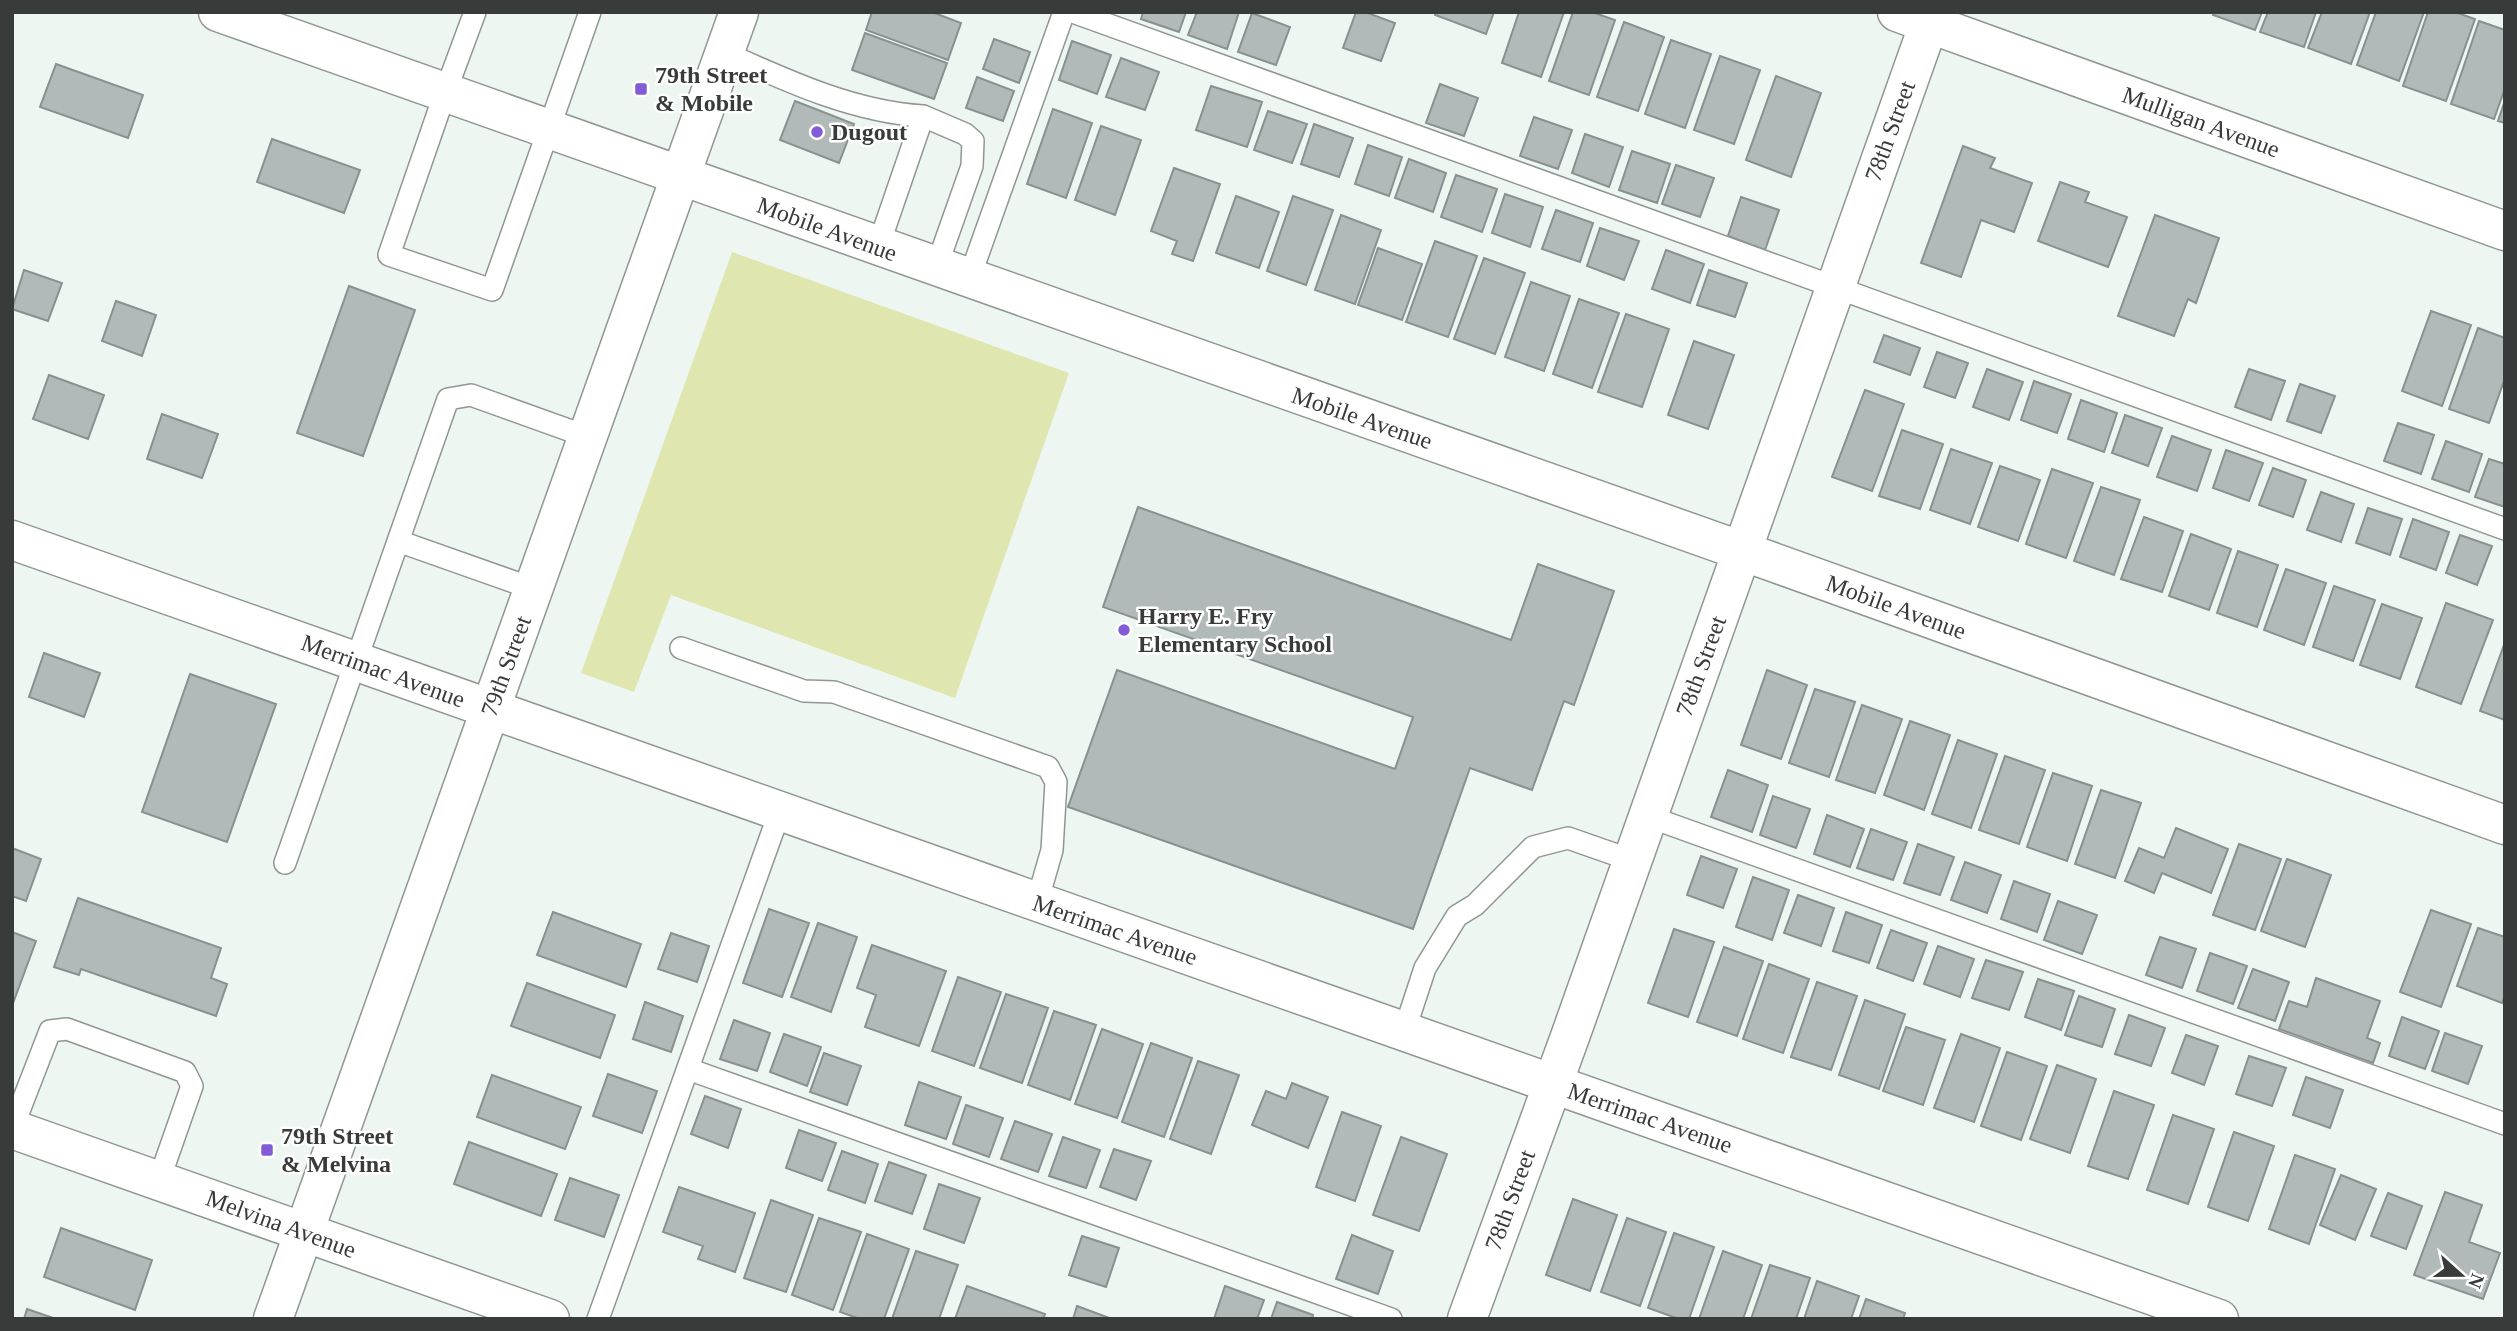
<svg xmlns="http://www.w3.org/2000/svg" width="2517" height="1331" viewBox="0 0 2517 1331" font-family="'Times New Roman',serif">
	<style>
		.green { fill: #dfe6b0 }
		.building { fill: #b1bab9; stroke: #889190; stroke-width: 2 }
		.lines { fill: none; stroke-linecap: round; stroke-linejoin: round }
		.lane-casing { stroke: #8f9793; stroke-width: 24 }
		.street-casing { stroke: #8f9793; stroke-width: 41 }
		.secondary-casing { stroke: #8f9793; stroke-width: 41 }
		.lane { stroke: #fff; stroke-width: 21 }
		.street { stroke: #fff; stroke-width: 38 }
		.secondary { stroke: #fff; stroke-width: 38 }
		.poi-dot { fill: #815cd6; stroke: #fff; stroke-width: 2.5 }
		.labels { text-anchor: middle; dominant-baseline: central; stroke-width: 5; stroke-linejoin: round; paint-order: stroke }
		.poi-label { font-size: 24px; font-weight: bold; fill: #383b3a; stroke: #fff; text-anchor: start }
		.street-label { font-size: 24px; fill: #383b3a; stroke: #fff }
	</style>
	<rect width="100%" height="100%" fill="#eef6f2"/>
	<path class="green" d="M732,252L1069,373L955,698L671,595L634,692L581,673Z"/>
	<path class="building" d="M872,12H932L961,23L948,60L866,30Z
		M1143,12H1186L1179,32L1141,19Z
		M1197,12H1239L1227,49L1188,35Z
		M1356,12H1365L1395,23L1381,61L1343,48Z
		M1436,12H1494L1486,34L1435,15Z
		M1519,12H1564L1541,77L1502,63Z
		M1573,12H1592L1615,20L1589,95L1549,81Z
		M2214,12H2262L2255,30L2213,15Z
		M2268,12H2316L2304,47L2260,32Z
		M2322,12H2370L2351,64L2308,48Z
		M2376,12H2424L2399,81L2357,65Z
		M2428,12H2455L2475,19L2446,101L2403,86Z
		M1252,13L1290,27L1276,65L1238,52Z
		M2479,21L2505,30V88L2494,119L2451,104Z
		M1624,22L1664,37L1638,111L1597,97Z
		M865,33L947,63L934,99L852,70Z
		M994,39L1030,52L1019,83L983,69Z
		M1671,40L1711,54L1685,128L1645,114Z
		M1072,41L1111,55L1097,94L1059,80Z
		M1720,56L1760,70L1734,144L1694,130Z
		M1121,58L1159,72L1145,110L1106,97Z
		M56,64L143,95L128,138L40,107Z
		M1776,76L1821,93L1791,177L1746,160Z
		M977,77L1014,91L1003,121L966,108Z
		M1440,84L1478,98L1464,136L1426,123Z
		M1211,86L1262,102L1247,147L1196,130Z
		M2505,100V123L2498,121Z
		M795,101L854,124L839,163L780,140Z
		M1053,109L1092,123L1066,198L1027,184Z
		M1268,111L1307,124L1292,163L1254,150Z
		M1534,117L1572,130L1558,169L1520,156Z
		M1314,124L1353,138L1339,177L1301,164Z
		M1101,126L1141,140L1115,215L1075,200Z
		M1585,134L1623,147L1609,187L1572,173Z
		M272,139L360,170L344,213L257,182Z
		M1368,145L1402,157L1389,196L1355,184Z
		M1963,146L1995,158L1990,168L2032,183L2014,232L1981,220L1961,277L1921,263Z
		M1632,151L1670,164L1657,203L1619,190Z
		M1409,159L1446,173L1433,212L1395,198Z
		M1676,165L1714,178L1700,217L1662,204Z
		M1174,168L1220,184L1193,261L1172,254L1177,241L1151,231Z
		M1456,175L1497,189L1482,232L1441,217Z
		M2060,182L2089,192L2085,202L2127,217L2108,267L2038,241Z
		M1505,194L1543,207L1530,247L1492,233Z
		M1236,196L1279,212L1259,268L1216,253Z
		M1293,196L1333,210L1306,285L1267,271Z
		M1741,197L1779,210L1765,250L1728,236Z
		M1556,210L1593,223L1580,262L1542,249Z
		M1341,215L1381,230L1355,304L1315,290Z
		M2155,215L2219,238L2196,303L2188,299L2174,336L2118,316Z
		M1600,228L1639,241L1624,280L1587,266Z
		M1435,241L1477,256L1448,337L1406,322Z
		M1378,248L1422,264L1402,320L1358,305Z
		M1666,250L1704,264L1690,303L1652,289Z
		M1484,258L1525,273L1495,354L1454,339Z
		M24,270L62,283L48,321L12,309Z
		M1709,270L1747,283L1735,317L1697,305Z
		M1531,282L1570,296L1544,371L1505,357Z
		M349,286L415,310L363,456L297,433Z
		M1579,299L1619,313L1592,388L1553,374Z
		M116,301L156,315L142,356L102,341Z
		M2431,311L2471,325L2442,406L2402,391Z
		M1626,314L1669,329L1642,407L1598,392Z
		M2478,328L2505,338V378L2489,423L2449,409Z
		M1884,335L1920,348L1910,375L1874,362Z
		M1694,341L1734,355L1708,429L1668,415Z
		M1937,352L1968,363L1955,398L1924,387Z
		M1987,369L2023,382L2009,420L1973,407Z
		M2249,369L2285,381L2271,420L2235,407Z
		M49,375L104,395L88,439L33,419Z
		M2034,381L2071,394L2057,433L2021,420Z
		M2300,384L2335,396L2321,433L2287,421Z
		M1865,390L1904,404L1872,491L1832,477Z
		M2081,400L2117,413L2104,452L2068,439Z
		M162,414L218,434L202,478L147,459Z
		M2125,415L2162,428L2148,466L2112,453Z
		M2398,423L2434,435L2421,474L2384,461Z
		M1902,430L1943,444L1920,509L1879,496Z
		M2172,436L2211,450L2197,491L2157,477Z
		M2446,441L2482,454L2469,492L2432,479Z
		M1951,449L1992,463L1970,524L1930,510Z
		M2226,450L2263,463L2249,501L2213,488Z
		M2489,459L2505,464V507L2475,497Z
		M2000,466L2040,480L2018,541L1978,527Z
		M2273,468L2306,480L2293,517L2259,505Z
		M2052,469L2093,483L2066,558L2026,544Z
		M2101,487L2140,500L2114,575L2074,561Z
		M2321,492L2354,504L2341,542L2307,530Z
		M1138,507L1511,640L1538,564L1614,591L1574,705L1564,701L1532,790L1470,768L1413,929L1068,807L1117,670L1395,769L1413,717L1103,607Z
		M2368,508L2402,519L2390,555L2356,543Z
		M2144,517L2183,531L2162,592L2121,579Z
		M2413,519L2449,532L2436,570L2400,557Z
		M2191,534L2231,549L2209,610L2169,596Z
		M2460,535L2492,546L2477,585L2446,573Z
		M2238,551L2278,565L2257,627L2217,613Z
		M2286,569L2326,583L2304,645L2264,630Z
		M2334,586L2375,600L2353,661L2313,647Z
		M2446,603L2493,620L2461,704L2416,687Z
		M2382,604L2422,618L2400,679L2360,665Z
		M2505,642V720L2480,711Z
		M44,653L100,673L84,717L29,697Z
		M1767,670L1807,685L1781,759L1741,745Z
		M190,674L276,704L227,842L142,812Z
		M1815,689L1855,702L1829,777L1789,763Z
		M1862,705L1902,719L1875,793L1836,780Z
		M1910,721L1950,735L1924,810L1884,795Z
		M1958,740L1997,754L1971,828L1932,814Z
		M2005,756L2045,770L2019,844L1979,830Z
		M1728,770L1768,785L1752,832L1711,817Z
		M2053,773L2092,786L2067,861L2027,847Z
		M2101,790L2141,803L2115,878L2075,864Z
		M1773,796L1810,809L1796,848L1760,835Z
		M1827,815L1864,829L1850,867L1814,854Z
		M2176,828L2228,849L2211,893L2162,873L2154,893L2125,881L2139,848L2164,858Z
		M1871,829L1907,842L1893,880L1857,868Z
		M1918,844L1954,857L1940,895L1904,883Z
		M2239,844L2281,859L2255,930L2213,915Z
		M12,848L41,859L26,901L12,896Z
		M1701,856L1737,869L1723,908L1687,895Z
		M2287,859L2331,875L2305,947L2261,931Z
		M1965,862L2001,875L1987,913L1951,900Z
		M1753,877L1789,890L1772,940L1736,927Z
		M2014,881L2050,894L2037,932L2001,919Z
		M1798,895L1834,908L1821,946L1784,933Z
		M78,898L221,948L211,978L227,984L216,1016L81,969L79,975L54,967Z
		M2058,901L2097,915L2082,954L2044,940Z
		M769,909L809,923L782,997L743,983Z
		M2431,910L2471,924L2441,1007L2400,992Z
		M553,912L641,944L626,987L537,955Z
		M1846,912L1882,925L1869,963L1833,951Z
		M818,923L857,937L831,1012L791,997Z
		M2478,928L2505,937V996L2502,1003L2457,986Z
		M1674,929L1714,942L1688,1017L1648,1003Z
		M1891,930L1927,943L1913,981L1877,968Z
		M12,932L36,941L12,1006Z
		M671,933L709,946L697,982L658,969Z
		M2160,937L2196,949L2182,988L2146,975Z
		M872,945L946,971L919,1046L865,1027L876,995L857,988Z
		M1938,946L1974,959L1960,997L1924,984Z
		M1724,947L1763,961L1737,1036L1697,1022Z
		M2210,953L2247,966L2233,1004L2197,991Z
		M1986,960L2023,972L2009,1010L1972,998Z
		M1769,964L1809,979L1783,1053L1743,1039Z
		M2253,969L2289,982L2275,1021L2238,1008Z
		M958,977L1001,992L974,1066L932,1051Z
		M2316,978L2380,1001L2367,1038L2380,1043L2373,1063L2279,1029L2289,1001L2307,1007Z
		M2038,979L2074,991L2061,1030L2025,1017Z
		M1817,982L1857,996L1831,1070L1791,1057Z
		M527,983L615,1015L600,1058L511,1026Z
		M1006,994L1048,1008L1022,1083L980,1068Z
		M2079,996L2115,1009L2102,1047L2065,1035Z
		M1865,1000L1905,1014L1879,1089L1839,1075Z
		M645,1002L683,1016L671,1052L633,1039Z
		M1054,1011L1096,1025L1070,1100L1028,1085Z
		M2129,1015L2165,1028L2151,1066L2115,1054Z
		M2402,1017L2439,1031L2425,1069L2389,1056Z
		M734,1020L770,1033L757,1071L720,1059Z
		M1906,1027L1945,1040L1923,1105L1883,1091Z
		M1102,1029L1143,1044L1117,1118L1075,1104Z
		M2445,1033L2482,1046L2468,1084L2432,1071Z
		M784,1034L821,1047L807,1086L770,1072Z
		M1961,1034L2000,1048L1974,1122L1934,1108Z
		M2186,1035L2218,1046L2204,1085L2172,1073Z
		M1151,1043L1192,1058L1164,1137L1122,1122Z
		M2007,1052L2047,1066L2021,1140L1981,1126Z
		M824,1053L861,1066L847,1105L810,1092Z
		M2249,1056L2286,1068L2272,1106L2236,1094Z
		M1198,1061L1239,1075L1211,1154L1170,1139Z
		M2057,1065L2096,1079L2070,1153L2030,1139Z
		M608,1074L657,1091L642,1133L593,1116Z
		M492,1075L581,1107L565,1149L477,1117Z
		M2306,1077L2343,1090L2330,1128L2293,1115Z
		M919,1082L961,1097L946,1139L905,1125Z
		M1292,1083L1328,1097L1308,1148L1252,1125L1266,1091L1286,1099Z
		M2114,1091L2154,1105L2128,1179L2088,1166Z
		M705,1096L741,1109L728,1148L691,1134Z
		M966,1105L1003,1118L989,1157L953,1144Z
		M1342,1112L1381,1126L1355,1201L1316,1187Z
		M2173,1115L2214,1129L2188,1204L2147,1190Z
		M1015,1121L1052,1134L1038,1172L1001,1159Z
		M799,1130L836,1143L822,1181L786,1168Z
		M2234,1132L2274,1146L2248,1221L2208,1207Z
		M1063,1137L1100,1150L1086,1188L1049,1176Z
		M1401,1137L1447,1154L1419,1231L1373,1215Z
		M469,1142L557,1174L541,1216L454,1184Z
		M1114,1149L1151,1161L1136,1200L1100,1187Z
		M842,1151L878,1164L865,1203L828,1190Z
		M2295,1155L2335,1169L2309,1244L2269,1229Z
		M889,1162L926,1175L912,1214L875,1201Z
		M2341,1175L2376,1189L2355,1240L2320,1225Z
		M570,1178L619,1195L604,1237L555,1220Z
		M939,1184L980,1198L964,1243L924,1229Z
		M679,1187L755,1213L735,1272L698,1259L703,1246L663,1232Z
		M2445,1192L2482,1205L2469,1242L2500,1253L2483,1299L2414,1275Z
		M2388,1193L2422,1206L2406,1249L2371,1236Z
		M1573,1199L1617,1215L1590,1291L1546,1275Z
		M771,1200L813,1215L786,1292L744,1278Z
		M819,1218L861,1232L833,1310L792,1295Z
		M1627,1218L1666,1232L1640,1306L1601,1292Z
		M61,1228L152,1260L135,1310L44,1277Z
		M1674,1233L1714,1247L1689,1319H1679L1648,1308Z
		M867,1234L909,1249L884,1319H860L840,1312Z
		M1352,1235L1393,1251L1378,1294L1336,1279Z
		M1082,1236L1119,1248L1106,1287L1069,1275Z
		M916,1251L958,1265L939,1319H892Z
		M1723,1251L1762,1265L1743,1319H1699Z
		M1770,1265L1810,1278L1796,1319H1751Z
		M1817,1281L1859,1296L1851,1319H1804Z
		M967,1286L1045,1314L1043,1319H955Z
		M1225,1286L1264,1300L1257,1319H1214Z
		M1866,1299L1905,1313L1903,1319H1859Z
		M1277,1302L1313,1315L1312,1319H1271Z
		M1077,1306L1112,1319H1073Z
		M27,1309L56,1319H24Z"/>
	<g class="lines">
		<defs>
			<path id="lane" d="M475,12L445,93L389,255L492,290L590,12
				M1073,12L2505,529
				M725,53C787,81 854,112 923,116L878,247
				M923,116L965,134L973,141L972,166L936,268
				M969,279L1064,12
				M398,541L534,589
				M681,648L804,691L834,692L1048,767L1056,782L1052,850L1037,902
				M1647,816L2505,1124
				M285,863L448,399L471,395L588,437
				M1404,1032L1425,968L1457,916L1475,905L1533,847L1568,838L1631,860
				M688,1069L1391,1319
				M12,1129L50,1031L67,1029L185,1072L192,1086L159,1180
				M598,1319L780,811"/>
			<path id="street" d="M218,12L1742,551L2505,825
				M1897,12L2505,231
				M12,540L2219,1319
				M12,1129L550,1319
				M1467,1319L1571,1034L1933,12"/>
			<path id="secondary" d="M273,1319L739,12"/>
		</defs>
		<use href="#lane" class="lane-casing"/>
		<use href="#street" class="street-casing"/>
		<use href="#secondary" class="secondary-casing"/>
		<use href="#lane" class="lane"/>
		<use href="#street" class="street"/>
		<use href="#secondary" class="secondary"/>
	</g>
	<g class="poi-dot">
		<rect x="634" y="82" width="14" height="14" rx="3.5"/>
		<circle cx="817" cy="132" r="7"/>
		<circle cx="1124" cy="630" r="7"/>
		<rect x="260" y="1143" width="14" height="14" rx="3.5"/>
	</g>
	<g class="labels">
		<g class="poi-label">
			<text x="655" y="75">79th Street<tspan x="655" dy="28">&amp; Mobile</tspan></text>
			<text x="831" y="132">Dugout</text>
			<text x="1138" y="616">Harry E. Fry<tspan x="1138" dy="28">Elementary School</tspan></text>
			<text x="281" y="1136">79th Street<tspan x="281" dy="28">&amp; Melvina</tspan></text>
		</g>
		<g class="street-label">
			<text transform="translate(2201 122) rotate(20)">Mulligan Avenue</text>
			<text transform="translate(1890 131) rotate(-70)">78th Street</text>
			<text transform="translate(827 229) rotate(20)">Mobile Avenue</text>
			<text transform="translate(1362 418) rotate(19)">Mobile Avenue</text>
			<text transform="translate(1896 607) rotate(20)">Mobile Avenue</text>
			<text transform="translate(506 666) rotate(-70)">79th Street</text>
			<text transform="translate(1701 666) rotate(-70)">78th Street</text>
			<text transform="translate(383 671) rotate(20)">Merrimac Avenue</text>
			<text transform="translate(1115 930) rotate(19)">Merrimac Avenue</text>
			<text transform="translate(1650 1118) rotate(19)">Merrimac Avenue</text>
			<text transform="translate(1510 1200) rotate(-70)">78th Street</text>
			<text transform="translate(281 1224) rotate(20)">Melvina Avenue</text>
		</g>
	</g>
	<rect width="2517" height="1331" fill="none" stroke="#383b3a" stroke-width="28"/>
	<g transform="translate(2461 1275) rotate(111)" stroke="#ffffff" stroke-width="5" paint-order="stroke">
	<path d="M0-5L12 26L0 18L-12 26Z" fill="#383b3a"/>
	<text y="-10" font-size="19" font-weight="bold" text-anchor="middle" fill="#383b3a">N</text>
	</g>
</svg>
